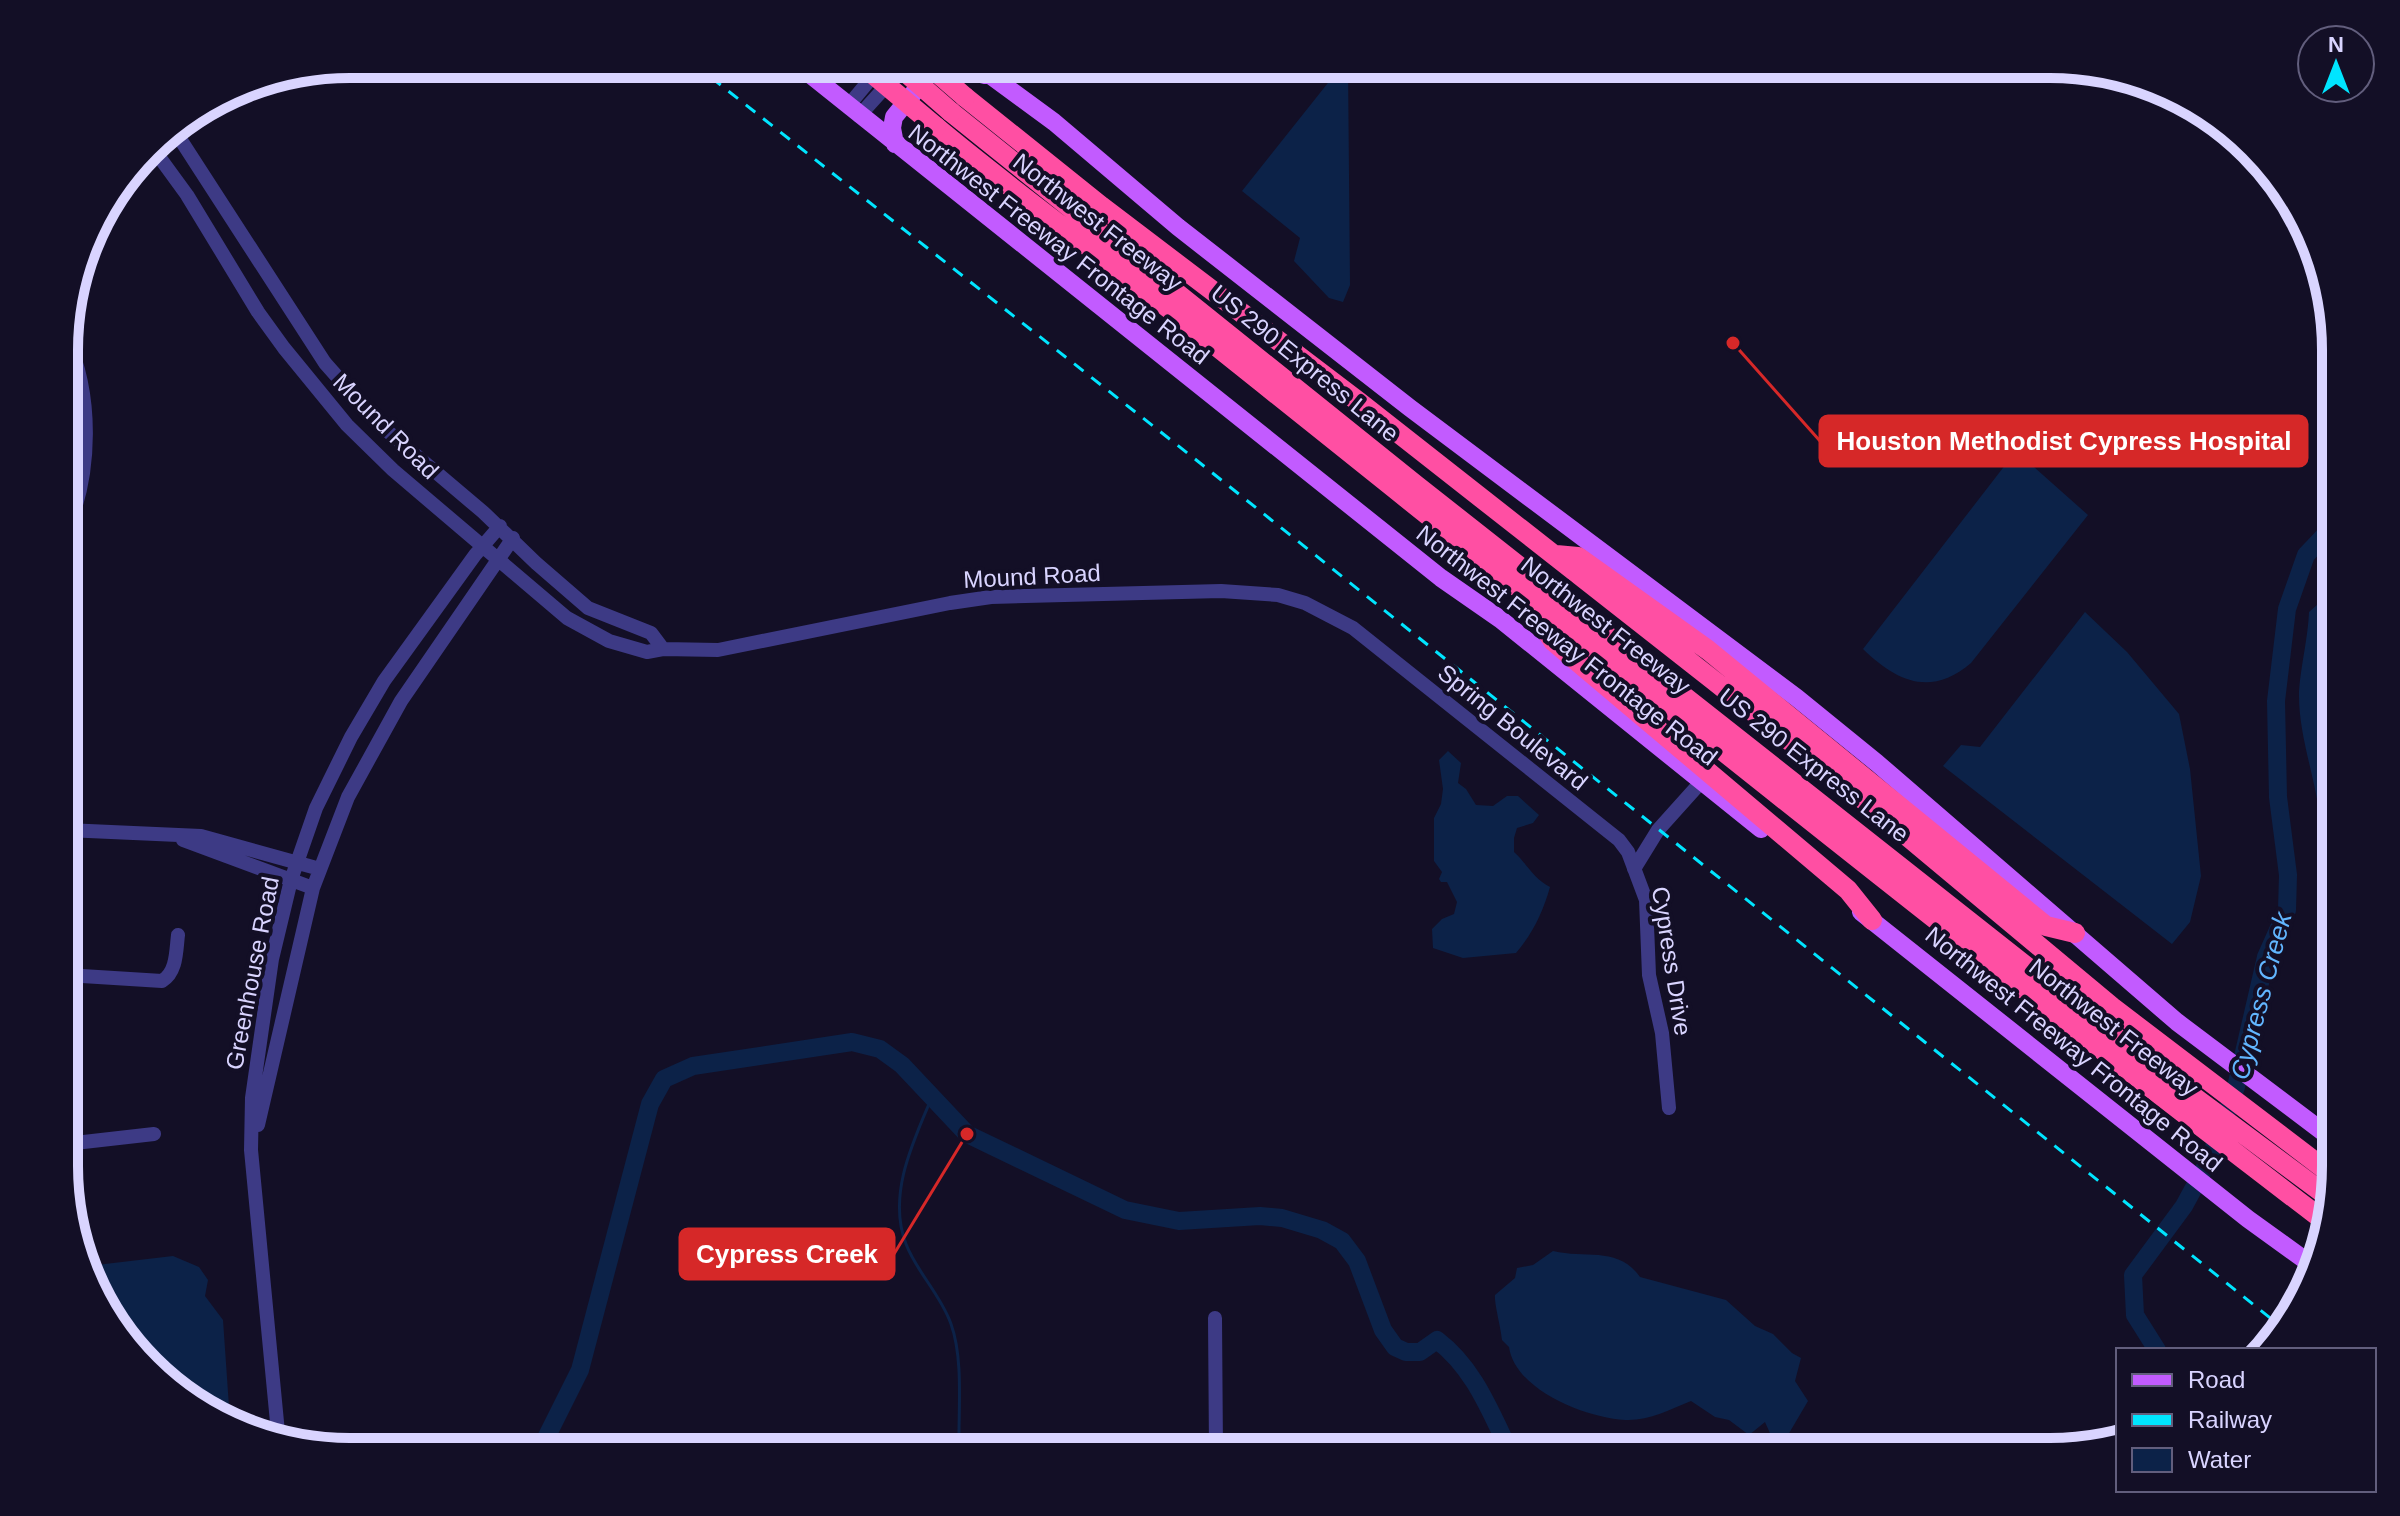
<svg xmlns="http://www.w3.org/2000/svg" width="2400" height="1516" viewBox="0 0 2400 1516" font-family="Helvetica,sans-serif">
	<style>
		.green { fill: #12302f }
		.water { fill: #0c2248 }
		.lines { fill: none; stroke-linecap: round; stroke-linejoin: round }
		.stream { stroke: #0c2248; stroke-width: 3 }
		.river { stroke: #0c2248; stroke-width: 18 }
		.minor { stroke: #3d3a85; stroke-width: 14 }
		.major { stroke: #c25bff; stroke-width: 18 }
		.highway { stroke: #ff4fa3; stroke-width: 20 }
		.rail { stroke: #00e5ff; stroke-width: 3; stroke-dasharray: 12 10; stroke-linecap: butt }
		.highway-bridge { stroke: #ff4fa3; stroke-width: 20 }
		.labels { text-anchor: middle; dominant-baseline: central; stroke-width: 8; stroke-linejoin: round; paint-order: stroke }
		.street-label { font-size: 24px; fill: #d9d4ff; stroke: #130f26 }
		.water-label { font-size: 26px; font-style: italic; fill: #62b6ff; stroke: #130f26 }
		.rim { fill: none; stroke: #d9d4ff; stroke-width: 10 }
		.leader { fill: none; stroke: #d62828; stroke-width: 3 }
		.callout-dot { fill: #d62828; stroke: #130f26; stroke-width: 3 }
		.callout { fill: #d62828; stroke: #d62828; stroke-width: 3 }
		.callout-label { font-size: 26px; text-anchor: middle; font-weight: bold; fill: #fff }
	</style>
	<rect width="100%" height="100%" fill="#130f26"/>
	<path class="green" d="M66,362C80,412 81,445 73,497L66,493Z"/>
	<path class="water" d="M1343,64H1348L1350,285L1343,302L1329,298L1294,261L1300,238L1242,191Z
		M2016,451L2088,515L1971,663C1931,697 1897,682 1863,649Z
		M2335,589V963H2332C2315,913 2326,868 2320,818C2315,776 2298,734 2299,691C2301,664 2308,638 2309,612Z
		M2085,612L2127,652L2179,714L2190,769L2201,876L2190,922L2172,944L1943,766L1961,745L1980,747Z
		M1448,751L1461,763L1458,783L1466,789L1476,805L1493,806L1507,796H1518L1539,815L1533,823L1517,828L1514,838V852C1528,865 1533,878 1550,887C1543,912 1533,933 1516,953L1463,958L1433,948L1432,929L1442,919L1454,914L1457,902L1447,882H1441L1439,879L1442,872L1434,861V818L1441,804L1443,789L1439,760Z
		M1553,1251C1587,1259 1618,1246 1640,1277L1726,1300L1755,1326L1773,1334L1792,1353L1801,1358L1795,1381L1808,1401L1778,1452L1769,1448L1773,1440L1765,1422L1749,1435L1729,1420L1715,1417L1691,1401C1669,1410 1649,1421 1625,1420C1586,1418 1515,1390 1509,1347L1502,1340C1501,1328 1494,1303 1495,1295L1515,1278L1517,1268L1533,1265Z
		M173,1256L199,1267L208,1280L205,1296L223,1320L230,1421L191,1404L103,1309L88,1266Z"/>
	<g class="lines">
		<path class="stream" d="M932,1097C913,1142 887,1195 906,1244C916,1271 941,1295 951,1324C964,1360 958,1413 959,1452"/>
		<path class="river" d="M2157,1350L2135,1315L2133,1275L2184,1206L2210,1158L2236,1087L2266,957L2287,910L2288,875L2278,797L2276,701L2287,609L2306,555L2326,534L2335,530
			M539,1452L580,1370L650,1104L664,1079L693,1066L852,1042L880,1049L902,1065L967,1134L1125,1210L1179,1221L1260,1216L1282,1218L1322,1230L1342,1241L1357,1261L1383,1330L1395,1347L1406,1352H1420L1437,1340C1474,1368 1490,1411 1510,1452"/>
		<path class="minor" d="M848,106L883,64
			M859,116L906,64
			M173,128L325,363L379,424L483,512L536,563L588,608L651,633L663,649
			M152,147L187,195L258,312L284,348L347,425L393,470L567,618L609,641L647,652L663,649L718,650L950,603L991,597L1221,591L1278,595L1305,603L1353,628L1619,840L1628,852L1646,900L1649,975L1662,1033L1669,1108
			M66,337C93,394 92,474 66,532
			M66,830L201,836L320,869
			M183,840L313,888
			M1634,869L1658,830L1702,781
			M66,975L162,981C177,972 176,951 178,935
			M258,1125L313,888L348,797L401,701L513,538
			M66,1144L154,1134
			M1215,1318L1216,1452
			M279,1443L251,1150L252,1098L272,959L291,880L316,808L351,737L384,681L475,555L500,526"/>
		<path class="major" d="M797,64L1441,578L1500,619L1761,829
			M975,64L1054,122L1178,227L1410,408L1797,698L1877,763L2177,1022L2335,1141
			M807,70C822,75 835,77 846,64
			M895,144L892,128L894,117L934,68L947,65L985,75
			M1861,912L2248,1219L2309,1263"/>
		<path class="highway" d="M965,97L1101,206L1359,402L1713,680L1858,795L2112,1007L2335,1177
			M951,112L1416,485L2159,1071L2331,1199
			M936,127C1016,194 1100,254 1181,318C1561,621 1937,926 2323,1220
			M1556,555L1578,557L1708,650L2046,926L2075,933
			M1529,604L1553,641L1848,890L1872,920"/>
		<path class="rail" d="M694,64L1200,463L2284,1329"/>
		<path class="highway-bridge" d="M861,64L936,127
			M896,64L951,112
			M927,64L965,97"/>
	</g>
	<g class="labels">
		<g class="street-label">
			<text transform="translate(1098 222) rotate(38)">Northwest Freeway</text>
			<text transform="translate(1059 244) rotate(38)">Northwest Freeway Frontage Road</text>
			<text transform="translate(1305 363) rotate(39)">US 290 Express Lane</text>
			<text transform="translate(386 426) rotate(45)">Mound Road</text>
			<text transform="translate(1032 576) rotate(-3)">Mound Road</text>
			<text transform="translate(1606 625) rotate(38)">Northwest Freeway</text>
			<text transform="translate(1567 645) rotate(38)">Northwest Freeway Frontage Road</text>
			<text transform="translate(1513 727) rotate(39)">Spring Boulevard</text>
			<text transform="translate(1814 765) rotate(38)">US 290 Express Lane</text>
			<text transform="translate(1672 961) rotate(81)">Cypress Drive</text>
			<text transform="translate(252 973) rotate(-79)">Greenhouse Road</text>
			<text transform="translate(2114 1027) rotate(38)">Northwest Freeway</text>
			<text transform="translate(2074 1049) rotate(39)">Northwest Freeway Frontage Road</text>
		</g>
		<g class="water-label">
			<text transform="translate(2261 996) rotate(-75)">Cypress Creek</text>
		</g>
	</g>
	<path d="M0 0H2400V1516H0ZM350 78H2050A272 272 0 0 1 2322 350V1166A272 272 0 0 1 2050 1438H350A272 272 0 0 1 78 1166V350A272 272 0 0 1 350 78Z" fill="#130f26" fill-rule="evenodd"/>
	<path class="rim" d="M350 78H2050A272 272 0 0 1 2322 350V1166A272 272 0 0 1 2050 1438H350A272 272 0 0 1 78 1166V350A272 272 0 0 1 350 78Z"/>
	<path class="leader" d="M1733 343L1820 441M967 1134L894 1254"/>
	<g class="callout-dot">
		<circle cx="1733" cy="343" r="8"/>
		<circle cx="967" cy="1134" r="8"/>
	</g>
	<g class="callout">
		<rect x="1820" y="416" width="487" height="50" rx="8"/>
		<rect x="680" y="1229" width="214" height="50" rx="8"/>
	</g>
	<g class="callout-label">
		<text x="2064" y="450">Houston Methodist Cypress Hospital</text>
		<text x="787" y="1263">Cypress Creek</text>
	</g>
	<rect x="2116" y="1348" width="260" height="144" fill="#130f26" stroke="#625e7d" stroke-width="2"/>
	<rect x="2132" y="1374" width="40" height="12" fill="#c25bff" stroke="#625e7d" stroke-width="2"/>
	<text x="2188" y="1388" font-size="24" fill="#d9d4ff">Road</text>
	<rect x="2132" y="1414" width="40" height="12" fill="#00e5ff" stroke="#625e7d" stroke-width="2"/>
	<text x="2188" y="1428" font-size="24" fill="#d9d4ff">Railway</text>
	<rect x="2132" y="1448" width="40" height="24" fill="#0c2248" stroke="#625e7d" stroke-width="2"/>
	<text x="2188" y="1468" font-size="24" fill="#d9d4ff">Water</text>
	<g transform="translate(2336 64)"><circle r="38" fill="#130f26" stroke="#625e7d" stroke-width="2"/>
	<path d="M0-6L14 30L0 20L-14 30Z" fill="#00e5ff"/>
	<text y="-12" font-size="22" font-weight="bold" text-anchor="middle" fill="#d9d4ff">N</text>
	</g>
</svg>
